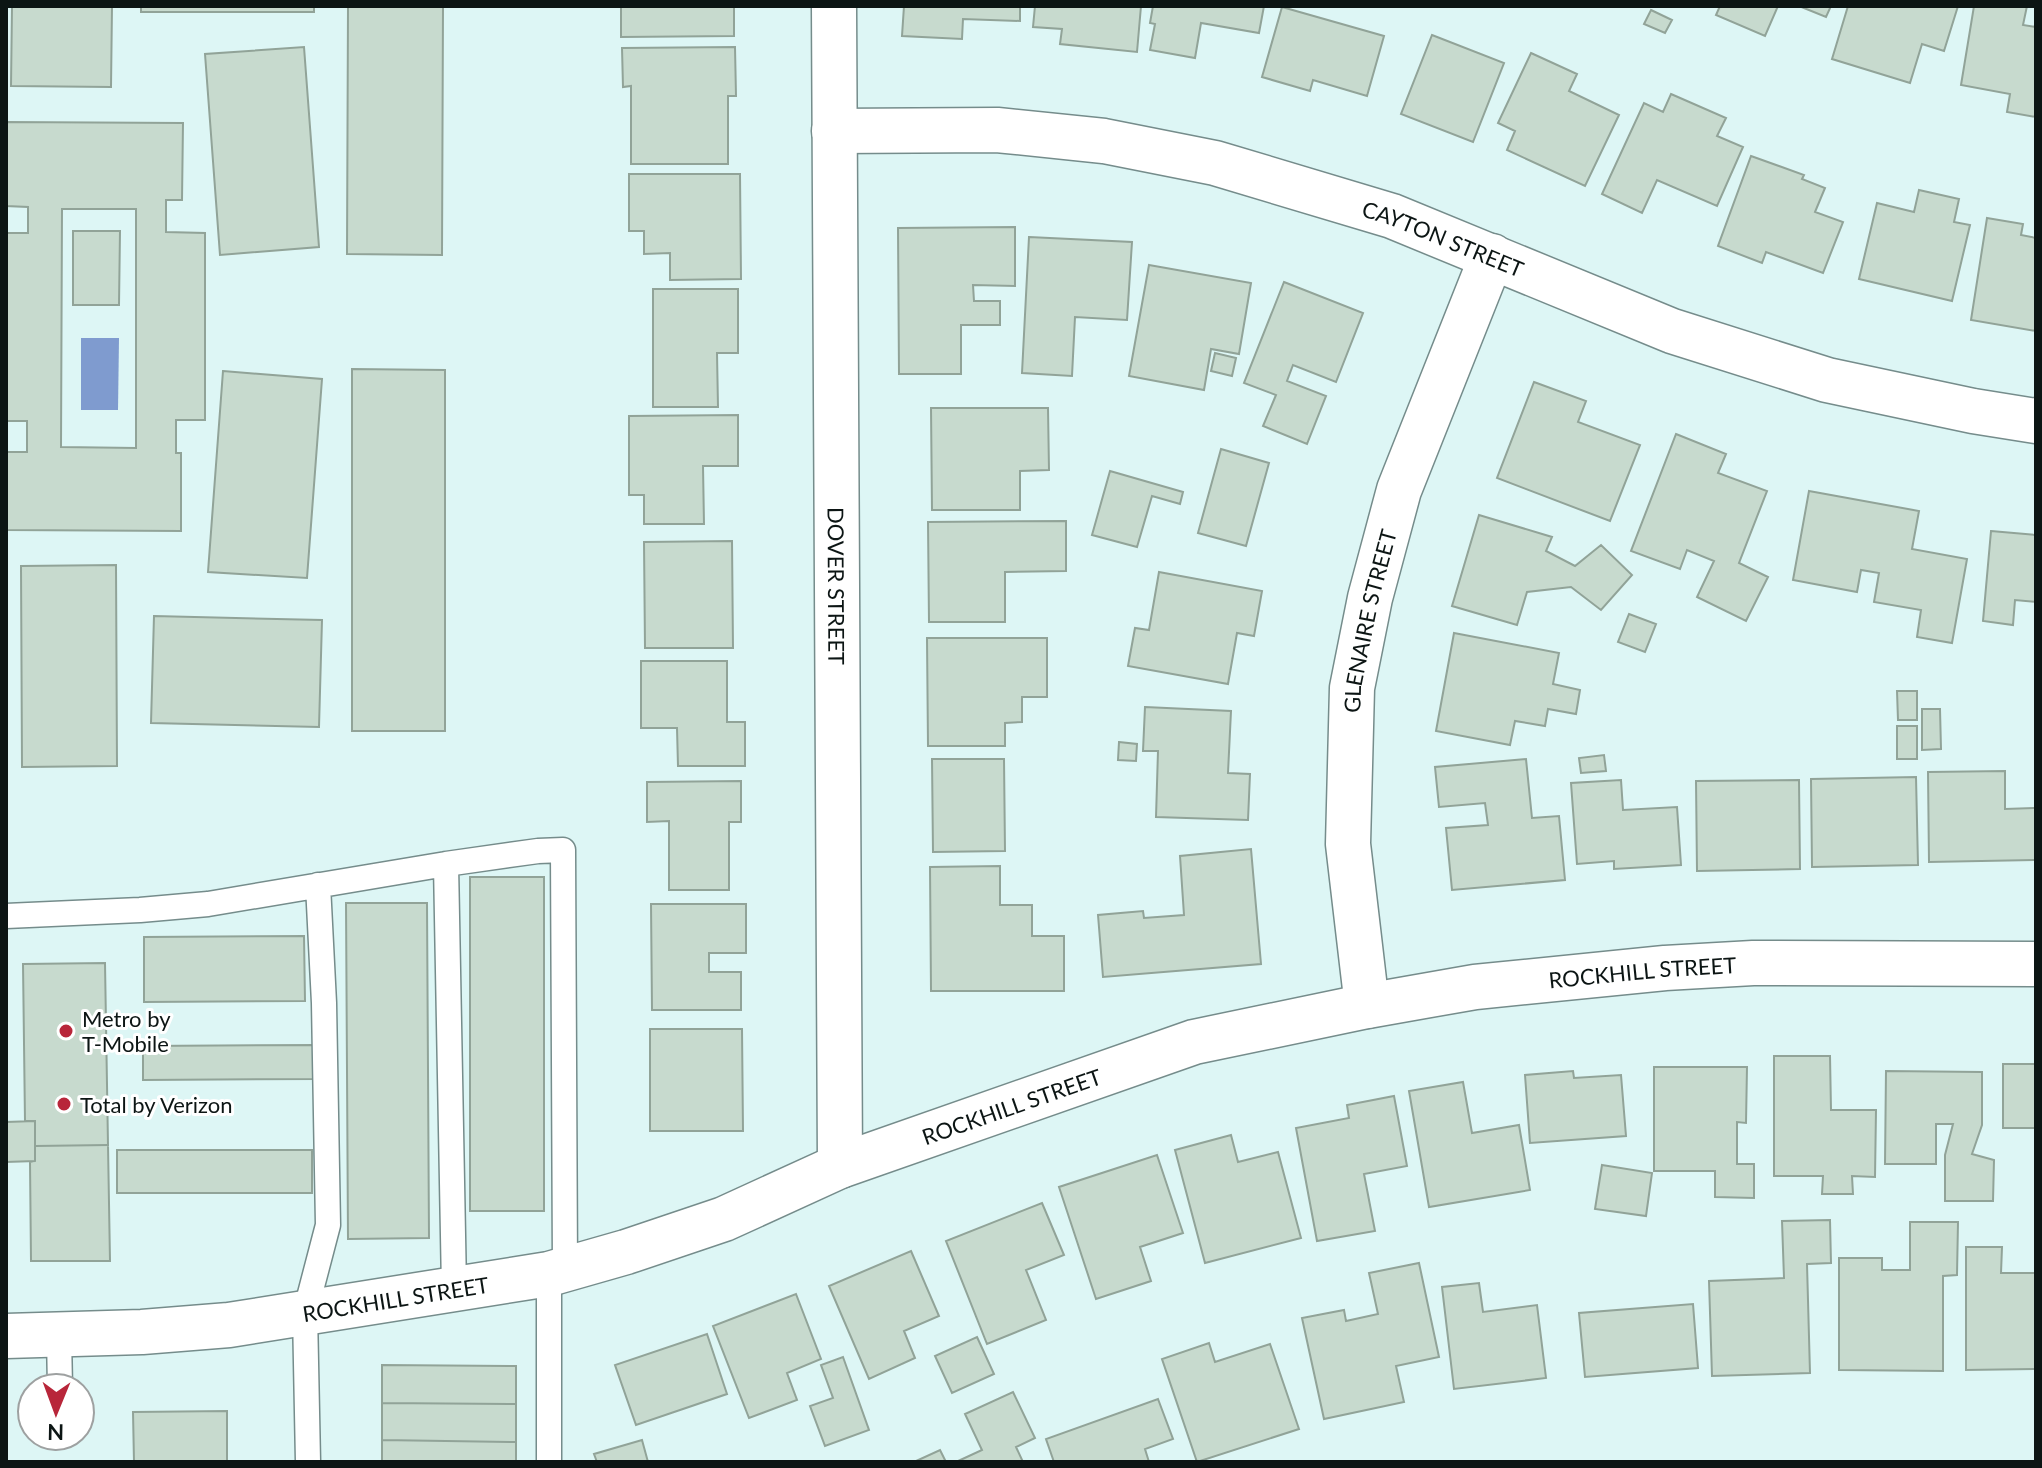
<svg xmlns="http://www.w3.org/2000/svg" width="2042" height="1468" viewBox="0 0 2042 1468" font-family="Lato,sans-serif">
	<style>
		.water { fill: #7f9bcf }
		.building { fill: #c7dace; stroke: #91a398; stroke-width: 2; fill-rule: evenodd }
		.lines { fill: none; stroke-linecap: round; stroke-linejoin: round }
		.service-casing { stroke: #758c8b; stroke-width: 27 }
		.minor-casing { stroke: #758c8b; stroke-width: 47 }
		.service { stroke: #fff; stroke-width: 24 }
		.minor { stroke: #fff; stroke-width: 44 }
		.poi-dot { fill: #b8263a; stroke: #fff; stroke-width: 3 }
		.labels { text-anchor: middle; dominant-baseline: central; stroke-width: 6; stroke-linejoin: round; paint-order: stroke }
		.street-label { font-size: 22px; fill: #0c1514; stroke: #fff }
		.poi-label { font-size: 22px; fill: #0c1514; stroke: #fff; text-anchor: start }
	</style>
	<rect width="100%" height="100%" fill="#ddf6f5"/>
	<path class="water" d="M81,338H119L118,410H81Z"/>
	<path class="building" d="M12,6H112L111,87L11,86Z
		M141,6H314V12H141Z
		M348,6H443L442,255L347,254Z
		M621,6H734V36L621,37Z
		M904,6H1020V21L963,19L962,39L902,36Z
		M1035,6H1141L1137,52L1060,44L1062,29L1033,27Z
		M1153,6H1264L1259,33L1201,23L1195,58L1150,50L1155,24L1150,23Z
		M1720,6H1778L1765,36L1716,15Z
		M1799,6H1831L1826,17Z
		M1848,6H1958L1944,51L1922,44L1910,83L1832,59Z
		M1974,6H2027L2023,25L2036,27V117L2007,112L2010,94L1961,85Z
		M1282,7L1384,36L1367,96L1313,80L1310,91L1262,77Z
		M1651,10L1672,20L1665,33L1644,24Z
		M1432,35L1504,63L1473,142L1401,114Z
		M304,47L319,247L220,255L205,54Z
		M735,47L736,96H728V164H631V86L623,87L622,48Z
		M1531,53L1577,74L1569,91L1619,115L1585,186L1507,150L1515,131L1498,123Z
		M1671,94L1726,118L1717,136L1743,147L1717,206L1657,180L1642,213L1602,194L1644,103L1663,112Z
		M6,122L183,123L182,200H166V232L205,233V420H176V453H181V531L6,530V452H27V421H6V233H28V207L6,206ZM62,209H136V448L61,447Z
		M1751,156L1804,175L1802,179L1825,188L1815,212L1843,222L1823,273L1766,252L1762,263L1718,246Z
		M629,174H740L741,279L670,280V253L644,254V231H629Z
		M1919,190L1959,199L1954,222L1970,225L1952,301L1859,279L1877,203L1914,212Z
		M1987,218L2023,224L2021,235L2036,238V331L1971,320Z
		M1015,227V286L973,285L974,301H1000V325H961V374H899L898,228Z
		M73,231H120L119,305H73Z
		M1029,237L1132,242L1127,320L1075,317L1072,376L1022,373Z
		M1149,265L1251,283L1239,354L1211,349L1204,390L1129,376Z
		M1284,282L1363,313L1336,382L1293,365L1287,381L1326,396L1307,444L1263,426L1276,395L1244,383Z
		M653,289H738V353H717L718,407H653Z
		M1215,353L1236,358L1232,376L1211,371Z
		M352,369L445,370V731H352Z
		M223,371L322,379L307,578L208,572Z
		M1534,382L1586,401L1578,422L1640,445L1610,521L1497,478Z
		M931,408H1048L1049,470L1020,471V510H932Z
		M738,415V466H703L704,524H644V495H629V416Z
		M1676,434L1726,454L1718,473L1767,491L1739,563L1768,577L1746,621L1697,597L1714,561L1687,550L1680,569L1631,551Z
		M1221,449L1269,463L1246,546L1198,533Z
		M1110,471L1183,492L1180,504L1152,496L1137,547L1092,535Z
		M1809,491L1919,511L1912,549L1967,559L1952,643L1917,637L1921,610L1874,602L1879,573L1861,570L1857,592L1793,580Z
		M1479,515L1552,537L1546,551L1575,566L1601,545L1632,575L1601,610L1571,587L1527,592L1517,625L1452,606Z
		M1066,521V571L1005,572V622H929L928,522Z
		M1991,531L2036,535V602L2015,600L2013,625L1983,621Z
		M732,541L733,648H645L644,542Z
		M116,565L117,766L22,767L21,566Z
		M1159,572L1262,591L1254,636L1237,633L1228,684L1128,666L1135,628L1149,630Z
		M1629,614L1656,624L1645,652L1618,642Z
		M154,616L322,620L319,727L151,723Z
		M1454,633L1559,653L1553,684L1580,690L1576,714L1548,709L1545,726L1515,721L1510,745L1436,731Z
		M927,638H1047V697H1022V722L1005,723V746H928Z
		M641,661H727V722H745V766H678L677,728H641Z
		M1897,691H1917V720H1898Z
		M1145,707L1231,711L1228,773L1250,774L1248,820L1156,817L1158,751H1143Z
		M1922,709H1940L1941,749L1922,750Z
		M1897,726H1917V759H1897Z
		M1119,742L1137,744L1136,761L1118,760Z
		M1604,755L1606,771L1581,773L1579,758Z
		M932,759H1004L1005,851L933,852Z
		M1526,759L1532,818L1559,816L1565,880L1452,890L1446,828L1488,825L1485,803L1439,807L1435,767Z
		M2005,771V809L2035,808V860L1929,862L1928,772Z
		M1916,777L1918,865L1812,867L1811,779Z
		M1621,780L1623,810L1677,807L1681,865L1614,869V861L1577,864L1571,783Z
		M1799,780L1800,869L1697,871L1696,781Z
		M741,781V822H729V890H669V821L647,822V782Z
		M1251,849L1261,964L1103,977L1098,915L1143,911L1144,918L1184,915L1180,856Z
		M1000,866V905H1032V936H1064V991H931L930,867Z
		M470,877H544V1211H470Z
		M346,903H427L429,1238L348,1239Z
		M651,904H746V953H709V972H741V1010H652Z
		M304,936L305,1001L144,1002V937Z
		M105,963L108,1145L35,1146V1121H25L23,964Z
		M650,1029H742L743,1131H650Z
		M317,1045V1079L143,1080V1046Z
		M1774,1056H1830L1831,1110H1876L1875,1177L1852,1176L1853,1194H1822L1823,1176H1774Z
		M2003,1064H2036V1128H2003Z
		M1654,1067H1747L1746,1123L1737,1122V1164H1754V1198L1715,1197V1171H1654Z
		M1573,1071L1574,1078L1621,1075L1626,1136L1530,1143L1525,1075Z
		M1886,1071L1982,1072V1125L1972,1154L1994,1160L1993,1201H1945V1155L1953,1124H1936V1164H1885Z
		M1463,1082L1472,1133L1519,1125L1530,1190L1429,1207L1409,1091Z
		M1394,1096L1407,1166L1364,1174L1375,1231L1317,1241L1296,1128L1349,1118L1347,1105Z
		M35,1121V1161L6,1162V1122Z
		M1231,1135L1238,1162L1278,1152L1301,1238L1205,1263L1175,1150Z
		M108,1145L110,1261H31L30,1162L35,1161V1146Z
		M117,1150H312V1193H117Z
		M1157,1155L1183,1233L1140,1247L1151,1281L1096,1299L1059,1187Z
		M1602,1165L1652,1173L1646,1216L1595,1209Z
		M1042,1203L1064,1255L1026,1270L1046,1320L987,1344L946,1241Z
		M1830,1220L1831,1263L1807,1264L1810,1373L1712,1376L1709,1281L1784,1278L1782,1221Z
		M1910,1222H1958L1957,1275L1943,1276V1371L1839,1370V1258H1882V1270H1910Z
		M1966,1247H2002L2001,1273H2036V1369L1966,1370Z
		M911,1251L939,1316L904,1331L915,1358L869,1379L829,1286Z
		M1419,1263L1439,1357L1396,1366L1404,1402L1324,1419L1302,1318L1344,1310L1346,1321L1378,1314L1369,1273Z
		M1479,1283L1483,1312L1537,1305L1546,1378L1454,1389L1442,1287Z
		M796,1294L821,1359L787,1373L797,1400L749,1418L713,1326Z
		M1693,1304L1698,1368L1585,1377L1579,1313Z
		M707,1334L727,1394L636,1425L615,1365Z
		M977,1337L994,1374L952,1393L935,1356Z
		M1209,1343L1215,1362L1270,1344L1299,1429L1197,1462L1162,1359Z
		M843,1357L869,1430L825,1446L810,1406L833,1398L821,1365Z
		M382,1365L516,1366V1404L382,1403Z
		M1013,1392L1035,1438L1016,1447L1023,1462H956L982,1450L965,1414Z
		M1158,1399L1173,1439L1145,1449L1149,1462H1054L1046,1439Z
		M382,1403L516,1404V1442L382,1440Z
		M227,1411V1462H134L133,1412Z
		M382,1440L516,1442V1462H382Z
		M642,1440L648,1462H597L594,1454Z
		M940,1450L946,1462H914Z"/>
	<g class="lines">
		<defs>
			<path id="service" d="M446,864L454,1288
				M6,916L140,910L208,904L446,864L538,851L563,850L565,1269
				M59,1336L60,1388
				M308,1462L305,1313L328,1225L324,1003L318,885
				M549,1462V1274"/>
			<g id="minor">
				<path id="s1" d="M834,6L840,1166"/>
				<path id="s2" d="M834,131L997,130L1104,141L1215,163L1392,216L1672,331L1827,380L1973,411L2036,421"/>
				<path id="s3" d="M1367,1006L1348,844L1352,688L1370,598L1399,490L1492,256"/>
				<path id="s4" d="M6,1336L142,1332L229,1325L549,1274L626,1252L724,1219L840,1166L1194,1042L1367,1006L1475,987L1665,968L1753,963L2036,964"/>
			</g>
		</defs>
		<use href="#service" class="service-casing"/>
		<use href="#minor" class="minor-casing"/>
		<use href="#service" class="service"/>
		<use href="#minor" class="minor"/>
	</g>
	<g class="poi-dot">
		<circle cx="66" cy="1031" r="8"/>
		<circle cx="64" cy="1104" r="8"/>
	</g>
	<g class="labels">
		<g class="street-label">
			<text stroke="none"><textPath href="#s2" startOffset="624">CAYTON STREET</textPath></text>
			<text stroke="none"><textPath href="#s1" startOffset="580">DOVER STREET</textPath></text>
			<text stroke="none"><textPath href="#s3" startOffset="388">GLENAIRE STREET</textPath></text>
			<text stroke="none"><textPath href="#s4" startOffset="1688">ROCKHILL STREET</textPath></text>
			<text stroke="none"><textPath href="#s4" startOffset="1040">ROCKHILL STREET</textPath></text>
			<text stroke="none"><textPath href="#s4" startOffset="392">ROCKHILL STREET</textPath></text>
		</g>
		<g class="poi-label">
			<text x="82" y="1018">Metro by<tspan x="82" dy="25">T-Mobile</tspan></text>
			<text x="80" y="1104">Total by Verizon</text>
		</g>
	</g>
	<rect width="2042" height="1468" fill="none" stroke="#0c1514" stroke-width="16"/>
	<g transform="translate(56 1412) rotate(181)"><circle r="38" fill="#ffffff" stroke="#9ea1a1" stroke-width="2"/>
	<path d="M0-6L14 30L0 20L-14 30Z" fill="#b8263a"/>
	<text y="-12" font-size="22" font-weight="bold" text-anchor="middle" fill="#0c1514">N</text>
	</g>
</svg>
